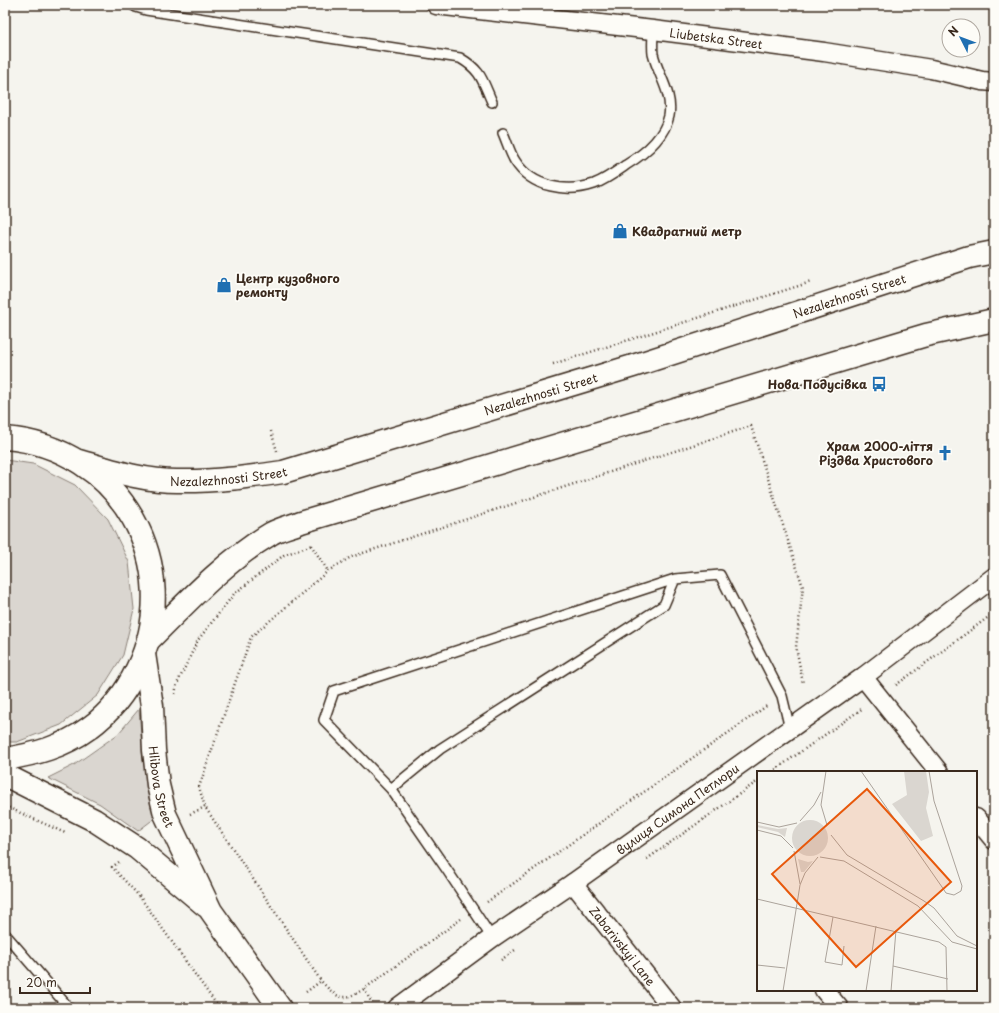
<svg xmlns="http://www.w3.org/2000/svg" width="999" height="1013" viewBox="0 0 999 1013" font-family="'Playpen Sans',sans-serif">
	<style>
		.green { fill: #dad6d0; stroke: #8a8077 }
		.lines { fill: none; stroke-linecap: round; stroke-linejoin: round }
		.lane-casing { stroke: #3b2a1e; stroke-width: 12 }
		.street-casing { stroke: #3b2a1e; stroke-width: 21 }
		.secondary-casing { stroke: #3b2a1e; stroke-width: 25 }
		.path { stroke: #3b2a1e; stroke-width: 2.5; stroke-dasharray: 1 3; stroke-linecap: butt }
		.lane { stroke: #fdfcf7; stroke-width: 9 }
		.street { stroke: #fdfcf7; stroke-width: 18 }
		.secondary { stroke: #fdfcf7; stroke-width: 22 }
		.labels { text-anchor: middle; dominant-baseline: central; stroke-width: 3.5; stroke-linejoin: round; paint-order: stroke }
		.street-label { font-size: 12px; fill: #3b2a1e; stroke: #fdfcf7 }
		.poi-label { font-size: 12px; font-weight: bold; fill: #3b2a1e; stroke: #fdfcf7; text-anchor: start }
		.inset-road { fill: none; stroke: #aba39b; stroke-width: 1 }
		.view { fill: #e8590c; fill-opacity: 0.15; stroke: #e8590c; stroke-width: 2 }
		.inset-edge { fill: none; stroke: #3b2a1e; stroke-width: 2 }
	</style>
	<rect width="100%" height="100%" fill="#f5f4ee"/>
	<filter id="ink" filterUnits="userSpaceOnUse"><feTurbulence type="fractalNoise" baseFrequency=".025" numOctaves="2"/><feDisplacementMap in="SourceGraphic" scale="8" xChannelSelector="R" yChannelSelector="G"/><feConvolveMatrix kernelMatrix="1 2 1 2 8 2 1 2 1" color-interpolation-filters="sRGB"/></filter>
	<g filter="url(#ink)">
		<path class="green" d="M5,460L33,464L75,485L108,519L129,562L134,609L123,655L98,695L61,725L17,742H5Z
			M139,709L143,760L155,818L138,831L100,804L48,778L74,765L118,734Z"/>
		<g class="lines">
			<defs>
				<path id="lane" d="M133,5L136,7L146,10L460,58C482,71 482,80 492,102
					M503,133C507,142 510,153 515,161C532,188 567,193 594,184C605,180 616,172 626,165C644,154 664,138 669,116C673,93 658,75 653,54C652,47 653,37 653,30
					M391,789L440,749L664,605L675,579
					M5,934L69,1008
					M492,938L447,870L391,789L324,720L334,691L675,579L720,575L782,696L790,729"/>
				<g id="street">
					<path id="s1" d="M436,5L653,30L824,52L931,69L982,81L994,82"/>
					<path d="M863,677L939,772"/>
					<path d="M976,818L994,840"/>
					<path id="s2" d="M573,883L672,1008"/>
					<path d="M824,990L839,1008"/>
					<path id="s3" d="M397,1008L492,938L573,883L863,677L994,577"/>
				</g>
				<g id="secondary">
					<path d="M5,438C120,447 187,566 137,669C126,692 110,713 89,728C63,747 36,754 5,759"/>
					<path id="s4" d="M79,461C111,470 143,481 177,481C212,482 248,477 283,472L633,366L969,257L994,252"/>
					<path d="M149,640C187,602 225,561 272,533C281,528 292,526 301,522L926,335L994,320"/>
					<path id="s5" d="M144,654L152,706L154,750L158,785L165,814L211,911L280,1008"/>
					<path d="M5,775L94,820L137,848L206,906"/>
				</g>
			</defs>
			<use href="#lane" class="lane-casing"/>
			<use href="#street" class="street-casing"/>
			<use href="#secondary" class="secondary-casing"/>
			<path class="path" d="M553,364L811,282
				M271,431L277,451
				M311,545L328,571
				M896,685L994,613
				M175,694L177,684L198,640L234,594L284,555L312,545
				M772,772L863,708
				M5,806L65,833
				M190,814L205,807
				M647,859L758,781
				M119,862L112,867L140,897L219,1008
				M487,902L768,705
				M461,919L364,989C342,1002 338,999 321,981L205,807L199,787L251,637L328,571L351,557L751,426L803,587L796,647L803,683
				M501,960L515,950
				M364,989L372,1003
				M306,992L321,981"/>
			<use href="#lane" class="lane"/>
			<use href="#street" class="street"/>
			<use href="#secondary" class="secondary"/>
		</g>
	</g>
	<defs>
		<symbol id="shop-bare" viewBox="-9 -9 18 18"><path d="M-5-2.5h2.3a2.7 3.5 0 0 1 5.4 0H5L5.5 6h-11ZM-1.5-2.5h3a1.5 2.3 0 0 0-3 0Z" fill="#1f6fb2" stroke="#fdfcf7" stroke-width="2.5" paint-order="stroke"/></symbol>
		<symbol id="bus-bare" viewBox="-9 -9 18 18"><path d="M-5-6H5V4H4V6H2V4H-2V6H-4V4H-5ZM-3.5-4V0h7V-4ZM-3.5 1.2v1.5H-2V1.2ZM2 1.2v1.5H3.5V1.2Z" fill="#1f6fb2" stroke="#fdfcf7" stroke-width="2.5" paint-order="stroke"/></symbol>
		<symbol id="church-bare" viewBox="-9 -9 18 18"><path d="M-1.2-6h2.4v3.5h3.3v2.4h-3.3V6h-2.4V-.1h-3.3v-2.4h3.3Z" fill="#1f6fb2" stroke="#fdfcf7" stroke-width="2.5" paint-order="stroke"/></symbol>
	</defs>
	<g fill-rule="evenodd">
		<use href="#shop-bare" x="609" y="220" width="22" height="22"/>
		<use href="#shop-bare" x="213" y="274" width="22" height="22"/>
		<use href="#bus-bare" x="868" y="373" width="22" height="22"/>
		<use href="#church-bare" x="934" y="442" width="22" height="22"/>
	</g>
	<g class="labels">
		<g class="street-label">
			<text stroke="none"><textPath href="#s1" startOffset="282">Liubetska Street</textPath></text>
			<text stroke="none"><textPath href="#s4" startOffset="800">Nezalezhnosti Street</textPath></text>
			<text stroke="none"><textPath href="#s4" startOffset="476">Nezalezhnosti Street</textPath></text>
			<text stroke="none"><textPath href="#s4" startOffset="152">Nezalezhnosti Street</textPath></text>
			<text stroke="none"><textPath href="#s5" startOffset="134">Hlibova Street</textPath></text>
			<text stroke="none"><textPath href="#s3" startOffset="344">вулиця Симона Петлюри</textPath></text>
			<text stroke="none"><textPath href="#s2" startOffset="80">Zabarivskyi Lane</textPath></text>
		</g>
		<g class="poi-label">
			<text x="632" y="231">Квадратний метр</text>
			<text x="236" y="278">Центр кузовного<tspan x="236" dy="14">ремонту</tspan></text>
			<text x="867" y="384" text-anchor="end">Нова Подусівка</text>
			<text x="933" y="446" text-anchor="end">Храм 2000-ліття<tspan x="933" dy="14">Різдва Христового</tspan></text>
		</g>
	</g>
	<g transform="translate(757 771)">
		<rect width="220" height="220" fill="#f5f4ee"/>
		<path d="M147,0H169L172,21L169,37L176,65L164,70L135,33L150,24ZM35 67a18 18 0 1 1 36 0a18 18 0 1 1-36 0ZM0,54L21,58L30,57L28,66L21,61L0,56ZM41,88L51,91L56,90L47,101H44Z" fill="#dad6d0"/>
		<path class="inset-road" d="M69,0L64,34L70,54M104,0L185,116L189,122L197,124L204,120L205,115L177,30L172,0M43,50L57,34L64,21M0,51L22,56L40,52M0,59L24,65L36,77M74,64L90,84L167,130L177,137L200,165L220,175M37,80L43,113M63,86L87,90L161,135L195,171L220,178M0,128L182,171L189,176L190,220M76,146L68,191L85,194L87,175M0,194L28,197M136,195L191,208M26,220L43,114L48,102L61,86M109,220L119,155M134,220L139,159"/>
		<path class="view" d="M110,18L194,111L99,196L15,103Z"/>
		<rect width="220" height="220" class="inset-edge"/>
	</g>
	<rect width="999" height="1013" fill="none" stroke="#fdfcf7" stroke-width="20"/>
	<rect x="10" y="10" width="979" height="993" fill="none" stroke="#3b2a1e" stroke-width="1.5" filter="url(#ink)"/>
	<g transform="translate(961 38) rotate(312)"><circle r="19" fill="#fdfcf7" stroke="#afa8a0"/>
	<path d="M0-3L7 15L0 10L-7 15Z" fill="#1f6fb2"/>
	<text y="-6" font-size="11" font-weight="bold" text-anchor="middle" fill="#3b2a1e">N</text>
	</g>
	<path d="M20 987v6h70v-6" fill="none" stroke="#3b2a1e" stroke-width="2"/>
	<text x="26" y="987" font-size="12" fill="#3b2a1e" stroke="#fdfcf7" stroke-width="3" paint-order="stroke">20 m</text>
</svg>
